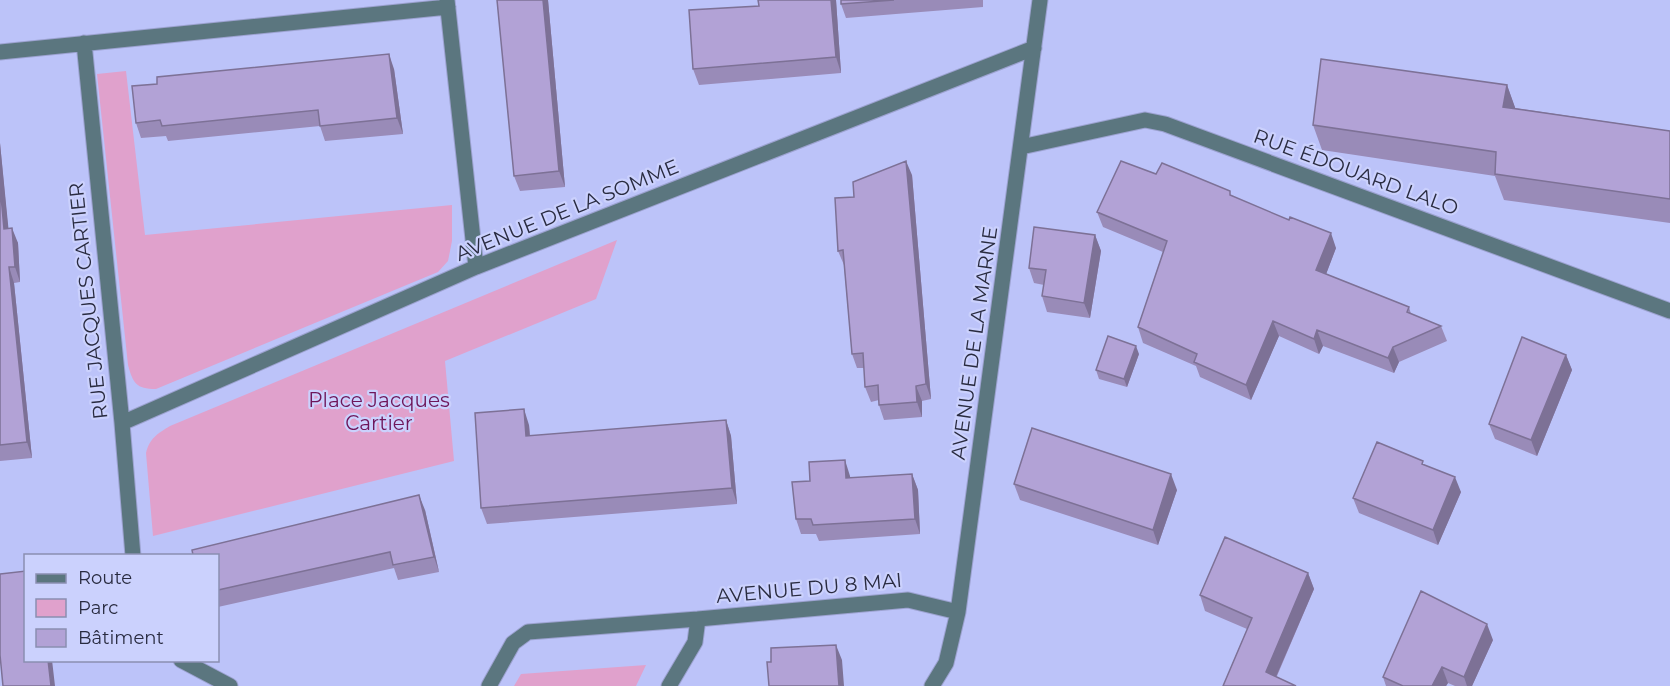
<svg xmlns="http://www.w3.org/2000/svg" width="1670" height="686" viewBox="0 0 1670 686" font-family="Montserrat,sans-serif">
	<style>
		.green { fill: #e0a1cc }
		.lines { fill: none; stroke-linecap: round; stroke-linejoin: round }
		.minor-casing { stroke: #9ca2d0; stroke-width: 17 }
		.minor { stroke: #5b767f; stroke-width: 15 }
		.wall { fill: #998bb8 }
		.shaded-wall { fill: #7d7196 }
		.building { fill: #b2a2d6; stroke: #7d7196; stroke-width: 1.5 }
		.labels { text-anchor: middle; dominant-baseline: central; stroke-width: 4.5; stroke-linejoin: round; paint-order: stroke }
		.street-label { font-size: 20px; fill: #292b40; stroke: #cbd1fd }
		.park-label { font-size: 20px; fill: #6e165a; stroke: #cbd1fd }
	</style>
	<rect width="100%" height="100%" fill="#bcc3f9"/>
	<path class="green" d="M126,71L145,235L452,205V241L448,261L438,272L156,389C136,389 133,383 128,365L97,74Z
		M617,240L596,299L445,361L454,461L153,536L146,453C150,438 157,434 170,426Z
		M646,665L636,686H514L521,674Z"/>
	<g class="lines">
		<defs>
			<path id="minor" d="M447,0L476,267
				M84,43L122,423L133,556
				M0,52L448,7
				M1021,147L1145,120L1165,124L1670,311
				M122,423L476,267L1034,48
				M698,619L908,600L958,612
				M181,660L230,686
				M489,686L513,643L528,632L698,619L695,642L669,686
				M932,686L946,663L958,612L1040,0"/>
		</defs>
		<use href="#minor" class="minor-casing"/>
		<use href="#minor" class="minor"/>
	</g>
	<path class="wall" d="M497,0H548L565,187L520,191L514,176Z
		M758,0H836L841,73L699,85L693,69L759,6Z
		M841,0H983V7L846,18L841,4Z
		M394,69L403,134L325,141L320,126L168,141L166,136L141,138L136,123Z
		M1507,85L1515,108L1670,131V223L1504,200L1495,176L1322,150L1313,125Z
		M0,143L8,228L18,243L20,282L14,283L32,458L0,461Z
		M1156,174L1232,196L1336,248L1326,274L1409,307L1411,314L1441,326L1447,341L1399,362L1394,373L1323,346L1319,354L1279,336L1251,400L1200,377L1196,366L1143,343L1138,327L1163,252L1103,227L1097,212Z
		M912,175L931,399L922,401V417L884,420L879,405V400L871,402L865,387L864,368H857L852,354L844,265L838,251L854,197Z
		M1095,235L1101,251L1090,318L1047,312L1042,296L1044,285L1034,283L1029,268Z
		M1139,354L1127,387L1099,379L1096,370Z
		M1566,355L1572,370L1537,456L1495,439L1489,424Z
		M726,420L731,436L737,504L487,524L481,508L529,425L530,436Z
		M1425,465L1461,492L1438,545L1359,513L1353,498Z
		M912,474L918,490L920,534L819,541L816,534H801L796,519L810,481L850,476V478Z
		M1014,484L1177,490L1158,545L1020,500Z
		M425,510L439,572L398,580L394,568L218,607V555Z
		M1308,573L1314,589L1277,676L1223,686L1247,629L1205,611L1200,595Z
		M1493,640L1472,686H1455L1448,683L1446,686H1386L1383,677Z"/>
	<path class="shaded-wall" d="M543,0H548L565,187L559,171Z
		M831,0H836L841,73L836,57Z
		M389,54L394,69L403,134L397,118Z
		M1507,85L1516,110L1503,107Z
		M0,143L10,244L4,229L0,185Z
		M906,161L912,175L931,399L926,384Z
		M12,228L18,243L20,282L15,267Z
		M1331,233L1336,248L1322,285L1316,270Z
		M1095,235L1101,251L1090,318L1084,303Z
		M9,267L14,283L32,458L27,442Z
		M1273,321L1279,336L1251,400L1246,385Z
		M1317,330L1323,346L1319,354L1314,339Z
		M1136,346L1139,354L1127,387L1124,379Z
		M1393,347L1399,362L1394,373L1388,358Z
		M1566,355L1572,370L1537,456L1531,440Z
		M916,386L922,401V417L917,402Z
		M524,409L529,425L531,452L526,436Z
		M726,420L731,436L737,504L732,488Z
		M845,460L850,476L852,494L846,478Z
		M912,474L918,490L920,534L915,519Z
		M1171,474L1177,490L1158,545L1153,530Z
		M1455,477L1461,492L1438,545L1433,530Z
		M419,495L425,510L439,572L434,557Z
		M1308,573L1314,589L1272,686L1266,672Z
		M1487,624L1493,640L1472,686H1467L1464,677Z
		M836,645L842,660L844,686H839Z
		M48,660H52L55,686H51Z
		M1442,667L1448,683L1446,686H1432Z"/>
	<path class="building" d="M497,0H543L559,171L514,176Z
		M758,0H831L836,57L693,69L689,10L759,6Z
		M841,0H894L841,4Z
		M389,54L397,118L320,126L318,110L162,126L160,120L136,123L132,86L157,84V77Z
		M1321,59L1507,85L1503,107L1670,131V199L1495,174L1496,152L1313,125Z
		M906,161L926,384L916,386L917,402L879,405L878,385L865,387L863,353L852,354L843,250L838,251L835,198L854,197L853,182Z
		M1121,161L1156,174L1162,163L1230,191V195L1289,220L1290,217L1331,233L1316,270L1409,307L1407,312L1441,326L1393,347L1388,358L1317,330L1314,339L1273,321L1246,385L1194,362L1197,354L1138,327L1167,241L1097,212Z
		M0,185L4,229L12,228L15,267H9L27,442L0,445Z
		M1034,227L1095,235L1084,303L1042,296L1046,270L1029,268Z
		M1108,336L1136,346L1124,379L1096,370Z
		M1522,337L1566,355L1531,440L1489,424Z
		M524,409L526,436L726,420L732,488L481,508L475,413Z
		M1032,428L1171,474L1153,530L1014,484Z
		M1377,442L1423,461L1422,464L1455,477L1433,530L1353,498Z
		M845,460L846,478L912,474L915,519L813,525L811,519H796L792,482L810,481L809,462Z
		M419,495L434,557L393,565L390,552L218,590V555H193L192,550Z
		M1225,537L1308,573L1266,672L1296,686H1223L1252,618L1200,595Z
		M26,571V660H48L51,686H3L0,655V574Z
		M1421,591L1487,624L1464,677L1442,667L1432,686H1403L1383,677Z
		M836,645L839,686H769L767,662H771V648Z"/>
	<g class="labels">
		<g class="street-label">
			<text transform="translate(1356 172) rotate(20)">RUE ÉDOUARD LALO</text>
			<text transform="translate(567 210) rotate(-22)">AVENUE DE LA SOMME</text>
			<text transform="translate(88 301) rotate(-96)">RUE JACQUES CARTIER</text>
			<text transform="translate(974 343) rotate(-82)">AVENUE DE LA MARNE</text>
			<text transform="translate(809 588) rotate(-5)">AVENUE DU 8 MAI</text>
		</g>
		<g class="park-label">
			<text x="379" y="400">Place Jacques<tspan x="379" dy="23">Cartier</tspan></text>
		</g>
	</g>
	<rect x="24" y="554" width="195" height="108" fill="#cbd1fd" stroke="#8a8fb1" stroke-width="1.5"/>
	<rect x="36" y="574" width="30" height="9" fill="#5b767f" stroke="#8a8fb1" stroke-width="1.5"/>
	<text x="78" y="584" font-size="18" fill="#292b40">Route</text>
	<rect x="36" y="599" width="30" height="18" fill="#e0a1cc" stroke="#8a8fb1" stroke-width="1.5"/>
	<text x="78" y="614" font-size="18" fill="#292b40">Parc</text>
	<rect x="36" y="629" width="30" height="18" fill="#b2a2d6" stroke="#8a8fb1" stroke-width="1.5"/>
	<text x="78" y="644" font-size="18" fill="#292b40">Bâtiment</text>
</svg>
